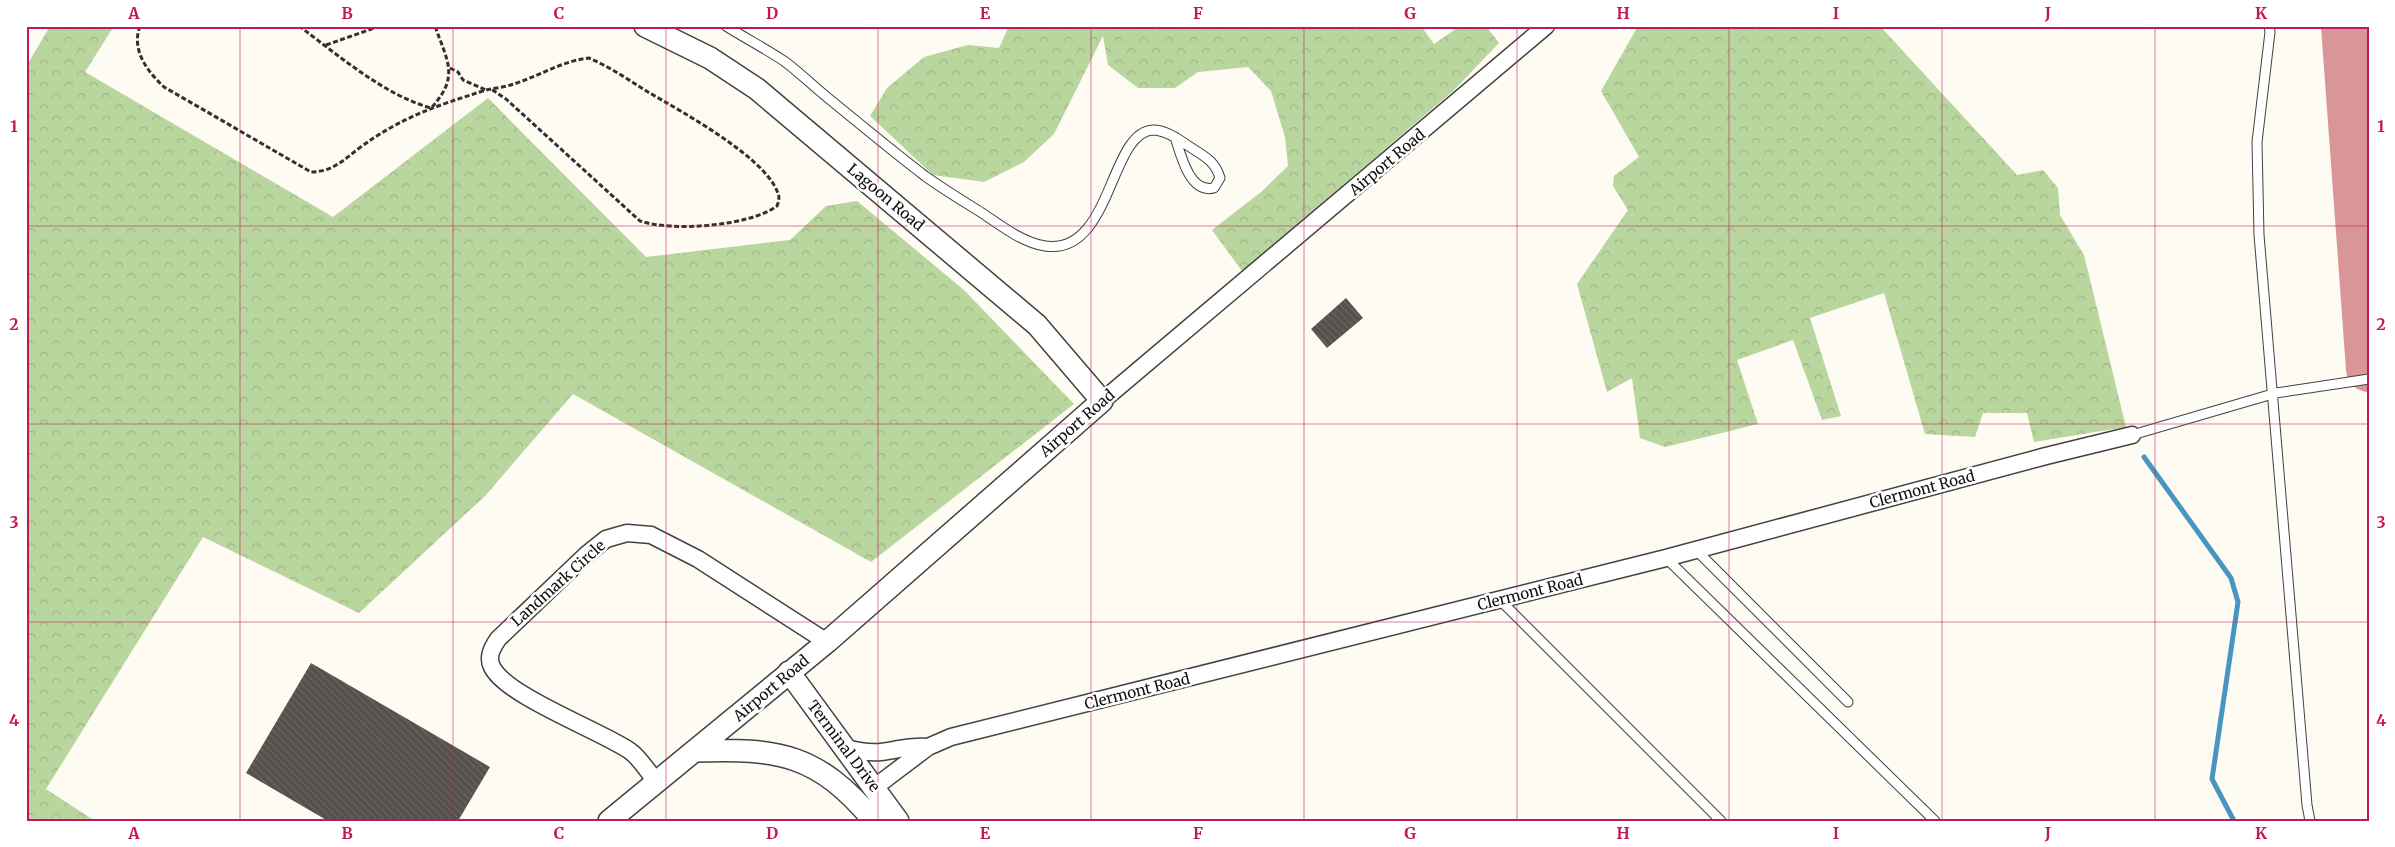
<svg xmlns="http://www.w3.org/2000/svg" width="2395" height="847" viewBox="0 0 2395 847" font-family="Merriweather,serif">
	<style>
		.forest { fill: url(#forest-crowns) }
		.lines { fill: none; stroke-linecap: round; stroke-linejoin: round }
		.stream { stroke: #4895c2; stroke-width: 5 }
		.taxiway { stroke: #d99698; stroke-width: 46 }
		.building { fill: url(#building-back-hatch) }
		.service-casing { stroke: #424242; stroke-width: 11 }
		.minor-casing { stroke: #424242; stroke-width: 19 }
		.tertiary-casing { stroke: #424242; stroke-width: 24 }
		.path { stroke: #313131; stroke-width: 3; stroke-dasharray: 5 2.5; stroke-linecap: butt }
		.service { stroke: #fff; stroke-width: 9 }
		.minor { stroke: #fff; stroke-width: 16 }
		.tertiary { stroke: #fff; stroke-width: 21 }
		.grid { fill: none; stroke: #c2185b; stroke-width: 1; stroke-opacity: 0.55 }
		.labels { text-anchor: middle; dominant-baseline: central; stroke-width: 5; stroke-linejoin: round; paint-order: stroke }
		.street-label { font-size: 15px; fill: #0f0f0f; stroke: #fff }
		.neatline { fill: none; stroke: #c2185b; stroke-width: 2 }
		.grid-label { font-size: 16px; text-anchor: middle; font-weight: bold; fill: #c2185b }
	</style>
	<defs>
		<pattern id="forest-crowns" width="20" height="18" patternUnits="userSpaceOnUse" patternTransform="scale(1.25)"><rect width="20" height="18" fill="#b9d69f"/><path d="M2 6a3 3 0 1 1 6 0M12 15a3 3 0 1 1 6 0" fill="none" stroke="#9eb688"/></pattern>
		<pattern id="building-back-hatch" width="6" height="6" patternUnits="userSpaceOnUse" patternTransform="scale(1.25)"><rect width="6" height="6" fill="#57504c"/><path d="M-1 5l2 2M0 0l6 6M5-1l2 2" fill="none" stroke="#6a6561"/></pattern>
	</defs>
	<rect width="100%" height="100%" fill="#fefbf3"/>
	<path class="forest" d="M50,26H114L85,72L333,217L488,98L646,257L790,240L826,206L857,201L964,290L1074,404L871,562L573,394L485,496L359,613L203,537L46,789L95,821H26V67Z
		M1009,26H1421L1434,44L1460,26H1486L1499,43L1453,91L1242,271L1212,230L1261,192L1288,166L1285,137L1271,91L1248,67L1198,72L1175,88H1138L1108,65L1103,36L1054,134L1024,162L984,182L933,175L870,116L887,88L924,57L968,45L999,48Z
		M1638,26H1880L2017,175L2043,170L2058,188L2060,215L2084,255L2126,427L2034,442L2027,413H1983L1975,437L1925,434L1884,293L1810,318L1841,416L1822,420L1793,340L1737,360L1758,424L1665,447L1640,438L1632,378L1607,392L1577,284L1628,210L1613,186L1614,176L1639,157L1601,91Z"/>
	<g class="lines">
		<path class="stream" d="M2144,457L2231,578L2238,602L2212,779L2234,821"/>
		<path class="taxiway" d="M2344,26L2369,369"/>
	</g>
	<path class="building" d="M1346,298L1363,318L1327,348L1311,329Z
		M311,663L490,767L458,821H328L246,773Z"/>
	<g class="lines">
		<defs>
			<path id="service" d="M726,26C745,38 766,49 784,61C799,72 813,86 828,98C860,124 892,151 925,176C943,189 963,201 982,213C1000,225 1023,243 1045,246C1112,256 1109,132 1153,130C1165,130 1177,138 1187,145C1202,155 1215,160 1220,178L1214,188C1190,194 1181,156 1175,137
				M2269,26L2270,32L2257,142L2259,235L2307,805L2310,821
				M2132,435L2276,393L2369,379
				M1696,550L1848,702
				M1666,558L1935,821
				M1499,599L1721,821"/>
			<path id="minor" d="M1102,401L1546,26
				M846,748C857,751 869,753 881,752C900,750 907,745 928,747
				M657,783C649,773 640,758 630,751C601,731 506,696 492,667C487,657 492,648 498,639L586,555L606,539L627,533L651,535L698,559L827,642
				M875,787L928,747L951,737L1666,558L2046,456L2132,435"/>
			<path id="tertiary" d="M789,672L898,821
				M695,751C779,748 818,754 874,821
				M609,821L827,642L1102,401L1037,325L757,89L710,58L645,26"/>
		</defs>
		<use href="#service" class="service-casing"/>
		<use href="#minor" class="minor-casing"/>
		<use href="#tertiary" class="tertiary-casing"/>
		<path class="path" d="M140,26C131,50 147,71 164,87L311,172C331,172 343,161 358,149C401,117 436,106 486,90C495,88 505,87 514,84C539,76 562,61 589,58C610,67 629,80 648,92C682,112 763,156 777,191C780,196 779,200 777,206C750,226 673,232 640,221L506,99L491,89
			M299,26C338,55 384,95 431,108
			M326,45L380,26
			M450,68L458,72L463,80L486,90
			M432,107C460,76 447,61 435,26"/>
		<use href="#service" class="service"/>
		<use href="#minor" class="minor"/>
		<use href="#tertiary" class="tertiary"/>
	</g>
	<path class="grid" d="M240,26V821M453,26V821M666,26V821M878,26V821M1091,26V821M1304,26V821M1517,26V821M1729,26V821M1942,26V821M2155,26V821M26,226H2369M26,424H2369M26,622H2369"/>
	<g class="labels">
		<g class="street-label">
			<text transform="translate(1387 162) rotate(-40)">Airport Road</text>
			<text transform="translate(886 197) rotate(40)">Lagoon Road</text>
			<text transform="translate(1077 423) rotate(-41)">Airport Road</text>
			<text transform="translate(1922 489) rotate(-15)">Clermont Road</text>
			<text transform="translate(558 583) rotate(-42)">Landmark Circle</text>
			<text transform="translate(1530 592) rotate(-14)">Clermont Road</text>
			<text transform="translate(771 688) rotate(-40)">Airport Road</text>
			<text transform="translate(1137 691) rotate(-14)">Clermont Road</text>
			<text transform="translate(844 746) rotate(53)">Terminal Drive</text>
		</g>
	</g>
	<rect width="2395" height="847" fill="none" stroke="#ffffff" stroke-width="55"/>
	<rect x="28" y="28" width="2340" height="792" class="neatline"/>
	<g class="grid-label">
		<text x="134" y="19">A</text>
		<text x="347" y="19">B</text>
		<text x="559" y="19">C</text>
		<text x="772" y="19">D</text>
		<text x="985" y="19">E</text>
		<text x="1198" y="19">F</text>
		<text x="1410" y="19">G</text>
		<text x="1623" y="19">H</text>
		<text x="1836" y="19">I</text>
		<text x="2048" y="19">J</text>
		<text x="2261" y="19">K</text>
		<text x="14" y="132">1</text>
		<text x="2381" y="132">1</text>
		<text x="14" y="330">2</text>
		<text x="2381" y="330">2</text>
		<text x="14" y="528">3</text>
		<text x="2381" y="528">3</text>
		<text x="14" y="726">4</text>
		<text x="2381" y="726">4</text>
		<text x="134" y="839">A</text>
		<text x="347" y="839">B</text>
		<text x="559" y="839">C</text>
		<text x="772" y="839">D</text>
		<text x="985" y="839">E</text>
		<text x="1198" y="839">F</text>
		<text x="1410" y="839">G</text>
		<text x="1623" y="839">H</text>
		<text x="1836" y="839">I</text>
		<text x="2048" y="839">J</text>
		<text x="2261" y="839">K</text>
	</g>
</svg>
